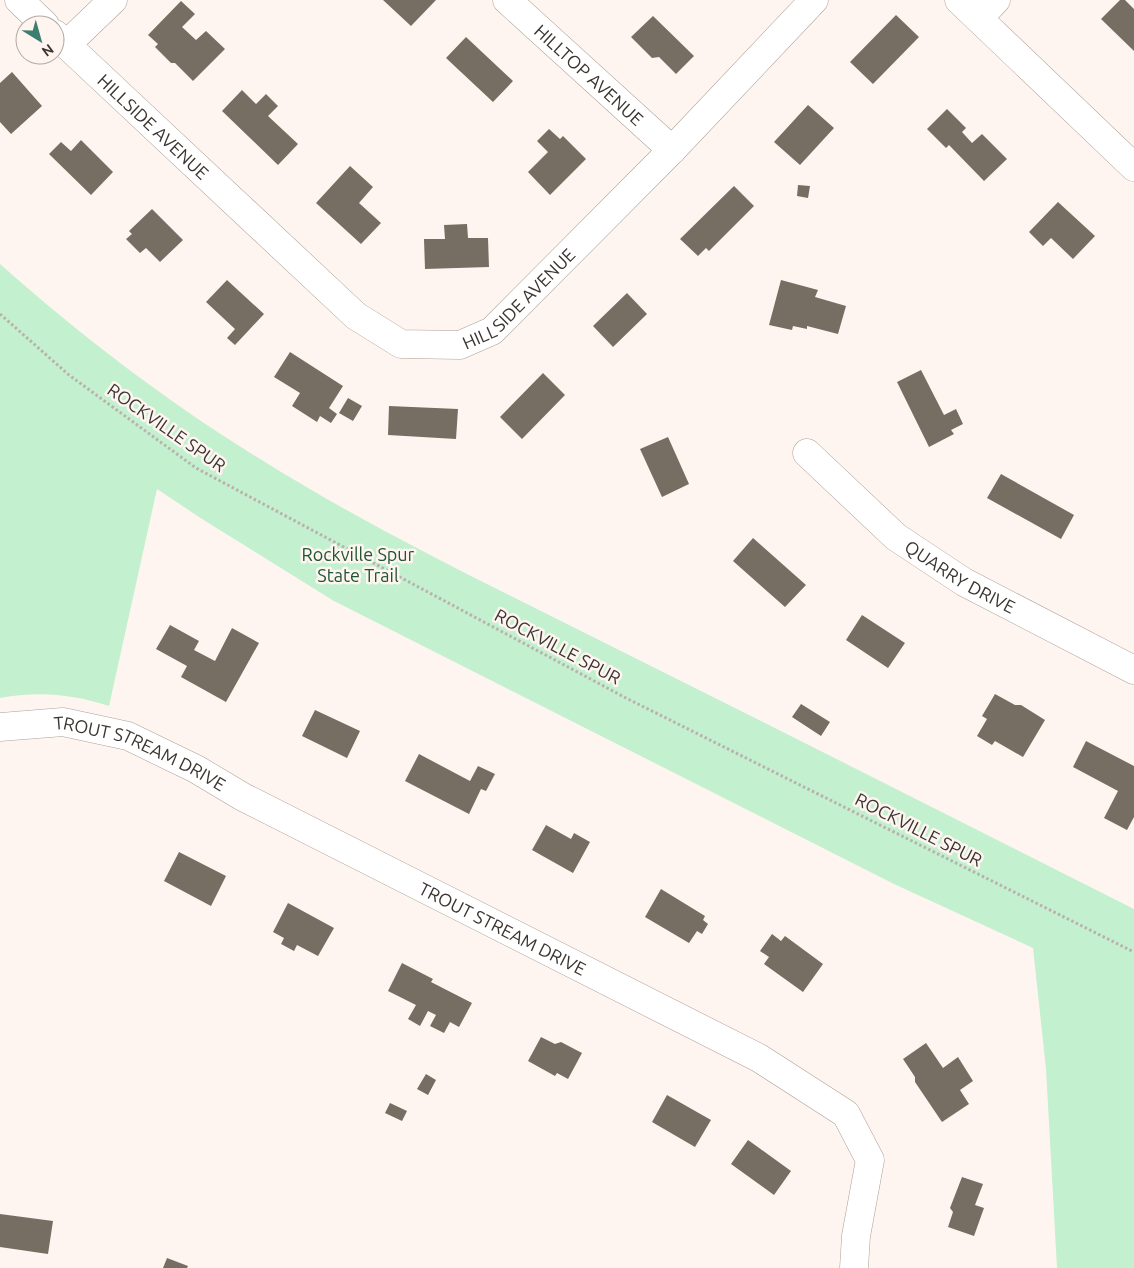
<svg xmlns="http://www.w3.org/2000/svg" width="1134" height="1268" viewBox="0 0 1134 1268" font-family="Ubuntu,sans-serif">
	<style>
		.green { fill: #c3f0cf }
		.building { fill: #766e62 }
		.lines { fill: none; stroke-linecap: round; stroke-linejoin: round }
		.minor-casing { stroke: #aea098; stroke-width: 29 }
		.path { stroke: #bab1ad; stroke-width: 3; stroke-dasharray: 2.5 2.5; stroke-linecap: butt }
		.minor { stroke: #fff; stroke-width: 28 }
		.labels { text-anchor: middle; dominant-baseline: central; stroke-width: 5; stroke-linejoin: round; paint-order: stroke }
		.street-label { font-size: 18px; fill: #3b3532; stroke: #fff5f0 }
		.park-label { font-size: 18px; fill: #1f5533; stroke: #fff5f0 }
	</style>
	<rect width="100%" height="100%" fill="#fff5f0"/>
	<path class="green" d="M0,264C80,335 166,401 257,457C376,532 504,592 629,655C797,739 966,824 1134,909V1268H1057L1046,1069L1033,948L894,884L334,601L202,519L157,489L109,706C72,694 38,691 0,698Z"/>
	<path class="building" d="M383,0H436L411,26Z
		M1120,0H1125L1134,9V51L1101,19Z
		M181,1L195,14L182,27L196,40L206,31L225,49L193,81L175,63H171L155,47L158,44L148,35Z
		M896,15L919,37L873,84L850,62Z
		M653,16L694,56L676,74L659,57L652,58L631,37Z
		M466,37L513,81L493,102L446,58Z
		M12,72L42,106L11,134L0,122V83Z
		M242,90L256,104L266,94L278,106L268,116L298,144L278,165L222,111Z
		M808,105L834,128L800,165L774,142Z
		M947,109L966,128L962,132L972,143L982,134L1007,159L984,181L949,145L946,148L927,129Z
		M549,129L560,139L563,136L586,159L550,195L528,172L548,152L537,141Z
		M81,140L113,172L91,195L49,154L61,142L71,151Z
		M350,166L373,187L359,203L381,223L361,244L316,203Z
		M798,185L810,186L808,198L797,196Z
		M734,186L754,206L709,251L706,248L698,256L680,239Z
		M1058,202L1095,236L1073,259L1051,238L1043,246L1029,232Z
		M152,209L183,240L160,262L146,248L140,253L126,239L132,234L129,231Z
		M467,224L468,238H488L489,267L425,269L424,239H445L444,225Z
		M227,280L264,314L235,345L227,338L235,329L206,302Z
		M781,280L818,290L815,297L846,306L838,334L807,326V329L793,326L792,330L769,325Z
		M627,293L647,314L613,347L593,326Z
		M290,352L343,386L329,408L337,414L331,423L320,416L317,422L292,406L300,393L274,377Z
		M921,370L944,415L956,409L963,424L951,430L954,434L929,447L897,382Z
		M543,373L565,395L522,439L500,417Z
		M348,398L362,406L353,421L339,413Z
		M389,406L458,409L456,439L388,435Z
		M668,437L689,484L662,497L640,449Z
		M1001,474L1074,515L1061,539L987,498Z
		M753,538L806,585L785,607L733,561Z
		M862,615L905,643L888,668L846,640Z
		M170,625L199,641L194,650L215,661L232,628L259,643L226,702L181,677L187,666L156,649Z
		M995,694L1015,705H1021L1045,720L1023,757L995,741L992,745L977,736L987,719L982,716Z
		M801,704L830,722L821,736L792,717Z
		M315,710L360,731L347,758L302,736Z
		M1086,741L1134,766V817L1127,830L1104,818L1118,791L1073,767Z
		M419,754L470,781L478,766L495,774L486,791L481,789L469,814L405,781Z
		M546,825L571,839L574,833L590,842L573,873L532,850Z
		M179,852L226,876L211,906L164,881Z
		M661,889L705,916L703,920L708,924L702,934L697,931L689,943L645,917Z
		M288,903L334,928L318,956L297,945L294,951L281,944L284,938L273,932Z
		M772,934L781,941L785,936L823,964L803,992L764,964L769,957L760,951Z
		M402,963L433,979L431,982L472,1003L459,1027L450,1022L444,1033L430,1026L436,1015L428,1011L420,1026L408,1019L416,1005L388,991Z
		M541,1037L555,1044L561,1042L582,1053L568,1079L557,1073L555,1076L528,1061Z
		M926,1043L943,1068L958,1057L973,1081L960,1090L969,1104L942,1122L915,1082V1077L903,1059Z
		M426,1074L436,1080L428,1095L417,1089Z
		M667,1095L711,1120L695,1147L652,1122Z
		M390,1103L407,1111L402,1121L385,1113Z
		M748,1140L791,1171L774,1195L731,1164Z
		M962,1177L983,1184L975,1205L984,1208L974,1236L948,1227L953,1212L950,1208Z
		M0,1214L53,1221L48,1254L0,1247Z
		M167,1258L188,1266L187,1268H163Z"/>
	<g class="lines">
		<defs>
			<g id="minor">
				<path d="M19,0L45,25"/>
				<path id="s1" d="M507,0L672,150"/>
				<path d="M959,0L1134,167"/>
				<path d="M979,18L996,0"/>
				<path id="s2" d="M55,34L356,316L401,344L460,345L492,331L672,150L814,0"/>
				<path d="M66,45L113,0"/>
				<path id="s3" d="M807,453L896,537L964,582L1134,670"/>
				<path id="s4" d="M0,727L63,722L128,736L196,769L243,797L759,1058L846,1114L870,1160L856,1236L854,1268"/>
			</g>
		</defs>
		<use href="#minor" class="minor-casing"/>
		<path class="path" d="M0,314L69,375L196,468L626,698L1134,952"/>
		<use href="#minor" class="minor"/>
	</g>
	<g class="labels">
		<g class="street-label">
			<text stroke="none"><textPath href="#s1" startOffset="111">HILLTOP AVENUE</textPath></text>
			<text stroke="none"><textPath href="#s2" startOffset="135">HILLSIDE AVENUE</textPath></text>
			<text stroke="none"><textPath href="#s2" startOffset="600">HILLSIDE AVENUE</textPath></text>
			<text transform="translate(167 427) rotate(35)">ROCKVILLE SPUR</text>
			<text stroke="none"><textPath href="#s3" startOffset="198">QUARRY DRIVE</textPath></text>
			<text transform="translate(558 646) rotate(28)">ROCKVILLE SPUR</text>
			<text stroke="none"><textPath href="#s4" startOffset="146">TROUT STREAM DRIVE</textPath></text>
			<text transform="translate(919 829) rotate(27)">ROCKVILLE SPUR</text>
			<text stroke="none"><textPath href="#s4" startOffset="551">TROUT STREAM DRIVE</textPath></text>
		</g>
		<g class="park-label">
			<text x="358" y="554">Rockville Spur<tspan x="358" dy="21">State Trail</tspan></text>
		</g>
	</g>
	<g transform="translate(40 40) rotate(143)"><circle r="24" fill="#fff5f0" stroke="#b1a8a4"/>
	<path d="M0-4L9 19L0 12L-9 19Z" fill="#3c7e70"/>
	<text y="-8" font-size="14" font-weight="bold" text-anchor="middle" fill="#3b3532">N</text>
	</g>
</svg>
